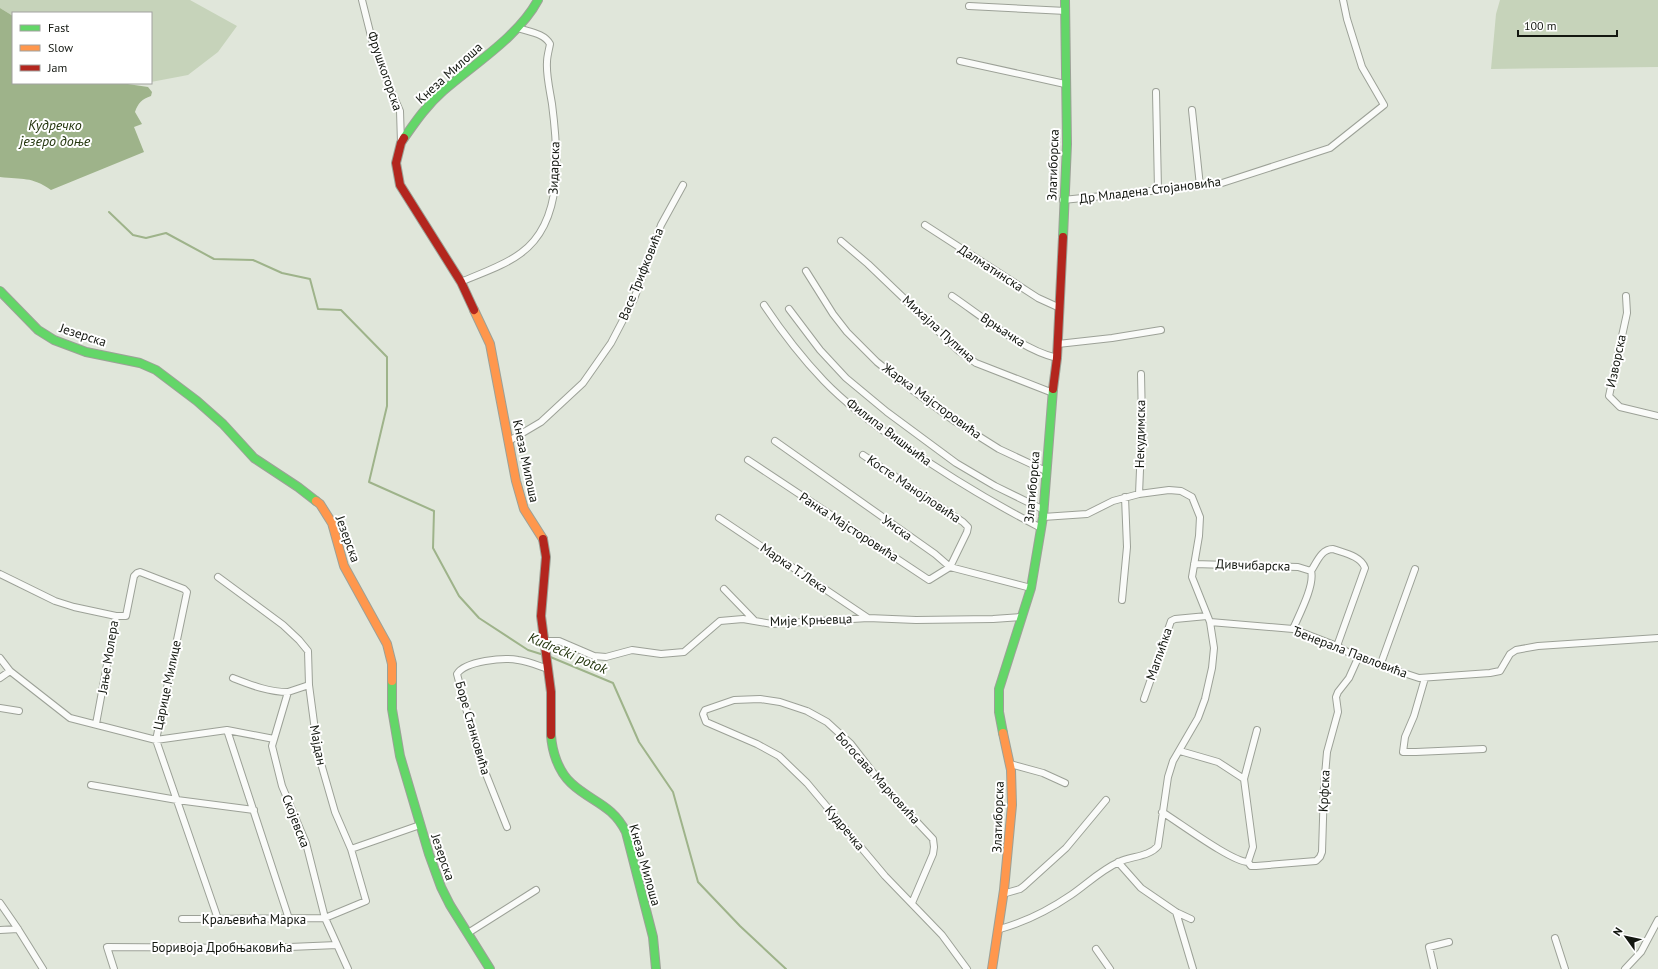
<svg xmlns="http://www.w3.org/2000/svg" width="1658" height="969" viewBox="0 0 1658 969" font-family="'PT Sans',sans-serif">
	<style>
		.green { fill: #c6d3ba }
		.water { fill: #9eb38a }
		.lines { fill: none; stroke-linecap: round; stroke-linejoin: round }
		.stream { stroke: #9eb38a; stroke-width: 2 }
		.street-casing { stroke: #9ca197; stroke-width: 8 }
		.fast-casing { stroke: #9ca197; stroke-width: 10 }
		.slow-casing { stroke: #9ca197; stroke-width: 10 }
		.jam-casing { stroke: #9ca197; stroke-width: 10 }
		.street { stroke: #fafbf9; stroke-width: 6 }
		.fast { stroke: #63d668; stroke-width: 8 }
		.slow { stroke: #ff974d; stroke-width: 8 }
		.jam { stroke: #b3261e; stroke-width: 8 }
		.labels { text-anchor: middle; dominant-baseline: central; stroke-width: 4; stroke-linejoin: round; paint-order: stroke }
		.street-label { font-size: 13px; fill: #131710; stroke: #fff }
		.water-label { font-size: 14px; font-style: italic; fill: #24360e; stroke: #fff }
	</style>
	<rect width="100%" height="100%" fill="#e0e6da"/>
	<path class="green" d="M0,0H190L237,26L218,52L188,75L151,82V13H13V16L0,8Z
		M1500,0H1658V67L1491,69L1496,14Z"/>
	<path class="water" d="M0,8L13,16V83H121L148,87L152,92L151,96C142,99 138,103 135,112L142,124L134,127L144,152L51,190C31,176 23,180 0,177Z"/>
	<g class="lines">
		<path class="stream" d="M109,212L133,235L146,238L166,233L214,259L253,260L282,273L310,279L318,309L341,310L387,357V406L369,482L434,511L433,548L459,596L479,618L528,650L544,655
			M548,656L613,683L639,742L673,792L698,882L740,926L786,969"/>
		<defs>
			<path id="street" d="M362,0L372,40L389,86L400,111L401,143
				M969,6L1066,11
				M960,61L1065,84
				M1156,92L1158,190
				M1192,110L1200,186
				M1063,200L1219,184L1330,148L1384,105L1362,67L1347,19L1343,0
				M925,225L1038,298L1060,308
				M841,241L868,264L959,351L976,363L1053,393
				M806,271L833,314L847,332L877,362L911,389L953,420L999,449L1046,471
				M461,282C481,273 504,266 521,253C565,221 558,151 552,104C550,91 546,75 547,62C547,56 549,50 550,44C544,33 529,32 518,28
				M952,296C983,317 1022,350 1057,358
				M1626,296L1627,313L1609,396L1620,407L1658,416
				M764,305C782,332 802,358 824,381C848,406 877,427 905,446C949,477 993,503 1041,528
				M789,309L820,350L846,378L887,412L956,463L995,486L1044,510
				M1058,344L1112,338L1161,330
				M509,441L541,422L583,383L611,343L634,299L661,225L683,185
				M775,441L935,554L950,567L1031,588
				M748,460L929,580L950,567L967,532L968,527L963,522L863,455
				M1139,494L1142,422L1141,374
				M719,518L868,618
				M1194,564L1298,567L1311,571
				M1311,571C1317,562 1321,549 1333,549C1344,553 1361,556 1365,568L1337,646
				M0,574L55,601L74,607L116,616L96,724
				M724,589L754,620
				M1122,600L1127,547L1125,497
				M116,616H126L134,576L137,573L140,572L184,589L187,592L156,740L218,919
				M1210,622L1293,629L1337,646L1358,658L1419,678L1490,673L1500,671L1510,654L1516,650L1538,646L1658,638
				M1293,629C1299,615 1315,585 1311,571
				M545,641H559L594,656L606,657L632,650L661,654L684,652L720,621L743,619L772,624L868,618L916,620L993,619L1021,617
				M0,658L10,671L70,718L156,740L227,730L274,739
				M1380,666L1415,569
				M0,678L10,671
				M233,678C251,685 268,692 288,692
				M1425,678L1414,716L1405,737L1403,752H1416L1483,749
				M309,685L288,692L272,746L282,786L306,843L325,918L348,969
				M1144,699L1171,621L1175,619L1207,616
				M0,708L19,711
				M227,730L289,919
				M1180,751L1218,762L1244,779
				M1010,764L1043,773L1065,783
				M91,785L177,800L254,810
				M1162,812C1180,823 1232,862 1248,862
				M507,827L478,754L457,674C465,661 504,657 518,660C528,661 539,666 548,669
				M351,849L420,825
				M1118,862L1141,888L1176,912L1191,919
				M1248,862L1251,866H1256L1316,861L1320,857L1322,852L1324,787L1327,752L1338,712L1336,697L1338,692L1349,678L1358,658
				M1248,862L1253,847L1244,779L1257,730
				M1006,893L1020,889L1024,886L1066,848L1106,800
				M0,903L18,929L43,969
				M912,903L933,854L934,847L933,839L885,788L851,744L827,722L807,711L780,702L760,699L734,700L705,710L703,714L706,722L757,744L779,756L807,783L885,876L942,935L967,969
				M1176,912L1193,969
				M182,919L325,918L366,901L351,849L335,812L318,753L309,685L308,651L299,640L283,625L218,577
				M1000,929C1025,922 1049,910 1071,895C1087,884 1101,870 1119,862C1131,856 1149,857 1158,846L1168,777L1173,761L1198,718L1205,699L1212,668L1214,648L1210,622L1192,577L1199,536L1200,517L1192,497L1181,491L1169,490L1139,494L1113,501L1087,514L1043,517
				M0,930L18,929
				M468,933L536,890
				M1555,938L1565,969
				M1096,949L1110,969
				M114,969L107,947L266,948L337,945
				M1434,969L1429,947L1449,942
				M1625,969L1641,952L1658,920"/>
			<path id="fast" d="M404,138C416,121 427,105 443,91C474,64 519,36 538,0
				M1063,237L1067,144L1065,0
				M0,291L38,330L54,340L86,352L140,363L156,370L197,401L223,424L254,458L298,487L316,501
				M392,681V709L400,756L429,854L441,887L450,905L490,969
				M1003,733L999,712V689L1031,588L1043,517L1053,389
				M551,735C552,751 558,771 571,783C591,802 612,804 626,832L653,937L656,969"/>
			<path id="slow" d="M474,310L490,344L516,481L524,509L543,539
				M316,501L320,504L332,523L344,566L387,644L392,664V681
				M992,969L1004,890L1012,805L1011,770L1003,733"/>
			<path id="jam" d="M404,138L401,143L396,163L400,185L461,282L474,310
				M1053,389L1057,358L1063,237
				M543,539L546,557L541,616L551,692V735"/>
		</defs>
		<use href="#street" class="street-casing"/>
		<use href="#fast" class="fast-casing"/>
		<use href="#slow" class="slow-casing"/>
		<use href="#jam" class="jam-casing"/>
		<use href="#street" class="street"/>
		<use href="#fast" class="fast"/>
		<use href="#slow" class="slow"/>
		<use href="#jam" class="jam"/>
	</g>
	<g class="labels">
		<g class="street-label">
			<text transform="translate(385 71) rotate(71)">Фрушкогорска</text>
			<text transform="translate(449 73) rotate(-42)">Кнеза Милоша</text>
			<text transform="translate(1053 165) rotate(-88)">Златиборска</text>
			<text transform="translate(554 168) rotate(-88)">Зидарска</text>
			<text transform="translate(1150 190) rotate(-7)">Др Младена Стојановића</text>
			<text transform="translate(991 268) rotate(33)">Далматинска</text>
			<text transform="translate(641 274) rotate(-68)">Васе Трифковића</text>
			<text transform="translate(939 329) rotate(42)">Михајла Пупина</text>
			<text transform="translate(1003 330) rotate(33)">Врњачка</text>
			<text transform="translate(83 335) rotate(18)">Језерска</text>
			<text transform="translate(1616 361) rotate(-78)">Изворска</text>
			<text transform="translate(932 401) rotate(36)">Жарка Мајсторовића</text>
			<text transform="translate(889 432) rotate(37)">Филипа Вишњића</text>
			<text transform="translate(1140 434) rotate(-89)">Некудимска</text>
			<text transform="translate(526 461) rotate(78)">Кнеза Милоша</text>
			<text transform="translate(1032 487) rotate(-85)">Златиборска</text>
			<text transform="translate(914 489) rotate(34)">Косте Манојловића</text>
			<text transform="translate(849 527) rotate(33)">Ранка Мајсторовића</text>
			<text transform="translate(897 528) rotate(35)">Умска</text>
			<text transform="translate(348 539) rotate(70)">Језерска</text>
			<text transform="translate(1253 565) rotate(2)">Дивчибарска</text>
			<text transform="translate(794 568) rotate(34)">Марка Т. Лека</text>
			<text transform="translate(811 620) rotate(-2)">Мије Крњевца</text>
			<text transform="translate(1350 652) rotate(21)">Ђенерала Павловића</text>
			<text transform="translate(1159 654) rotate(-71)">Маглићка</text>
			<text transform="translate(108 657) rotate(-81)">Јање Молера</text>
			<text transform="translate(167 685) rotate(-78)">Царице Милице</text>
			<text transform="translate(473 728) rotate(74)">Боре Станковића</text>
			<text transform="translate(318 745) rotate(79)">Мајдан</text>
			<text transform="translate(878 778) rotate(48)">Богосава Марковића</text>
			<text transform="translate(1324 791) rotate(-87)">Крфска</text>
			<text transform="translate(998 817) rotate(-88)">Златиборска</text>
			<text transform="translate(296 821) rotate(69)">Скојевска</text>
			<text transform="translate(845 828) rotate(50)">Кудречка</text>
			<text transform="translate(443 857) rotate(71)">Језерска</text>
			<text transform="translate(645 865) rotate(74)">Кнеза Милоша</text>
			<text x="254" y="919">Краљевића Марка</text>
			<text x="222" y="947">Боривоја Дробњаковића</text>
		</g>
		<g class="water-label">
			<text x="55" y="125">Кудречко<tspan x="55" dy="16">језеро доње</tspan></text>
			<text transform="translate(568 653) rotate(23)">Kudrečki potok</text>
		</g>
	</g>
	<rect x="12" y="12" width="140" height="72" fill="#ffffff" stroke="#a1a29f"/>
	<rect x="20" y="25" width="20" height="6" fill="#63d668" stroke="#a1a29f"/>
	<text x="48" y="32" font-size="12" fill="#131710">Fast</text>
	<rect x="20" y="45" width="20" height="6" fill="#ff974d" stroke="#a1a29f"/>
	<text x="48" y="52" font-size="12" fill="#131710">Slow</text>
	<rect x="20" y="65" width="20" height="6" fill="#b3261e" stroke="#a1a29f"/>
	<text x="48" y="72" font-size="12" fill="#131710">Jam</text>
	<g transform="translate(1626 937) rotate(303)" stroke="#ffffff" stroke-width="3" paint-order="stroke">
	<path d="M0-3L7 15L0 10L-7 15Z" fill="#131710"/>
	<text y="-6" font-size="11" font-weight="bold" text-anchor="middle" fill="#131710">N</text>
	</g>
	<path d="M1518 30v6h99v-6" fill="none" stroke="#131710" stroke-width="2"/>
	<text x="1524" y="30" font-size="12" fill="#131710" stroke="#ffffff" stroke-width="3" paint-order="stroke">100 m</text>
</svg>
